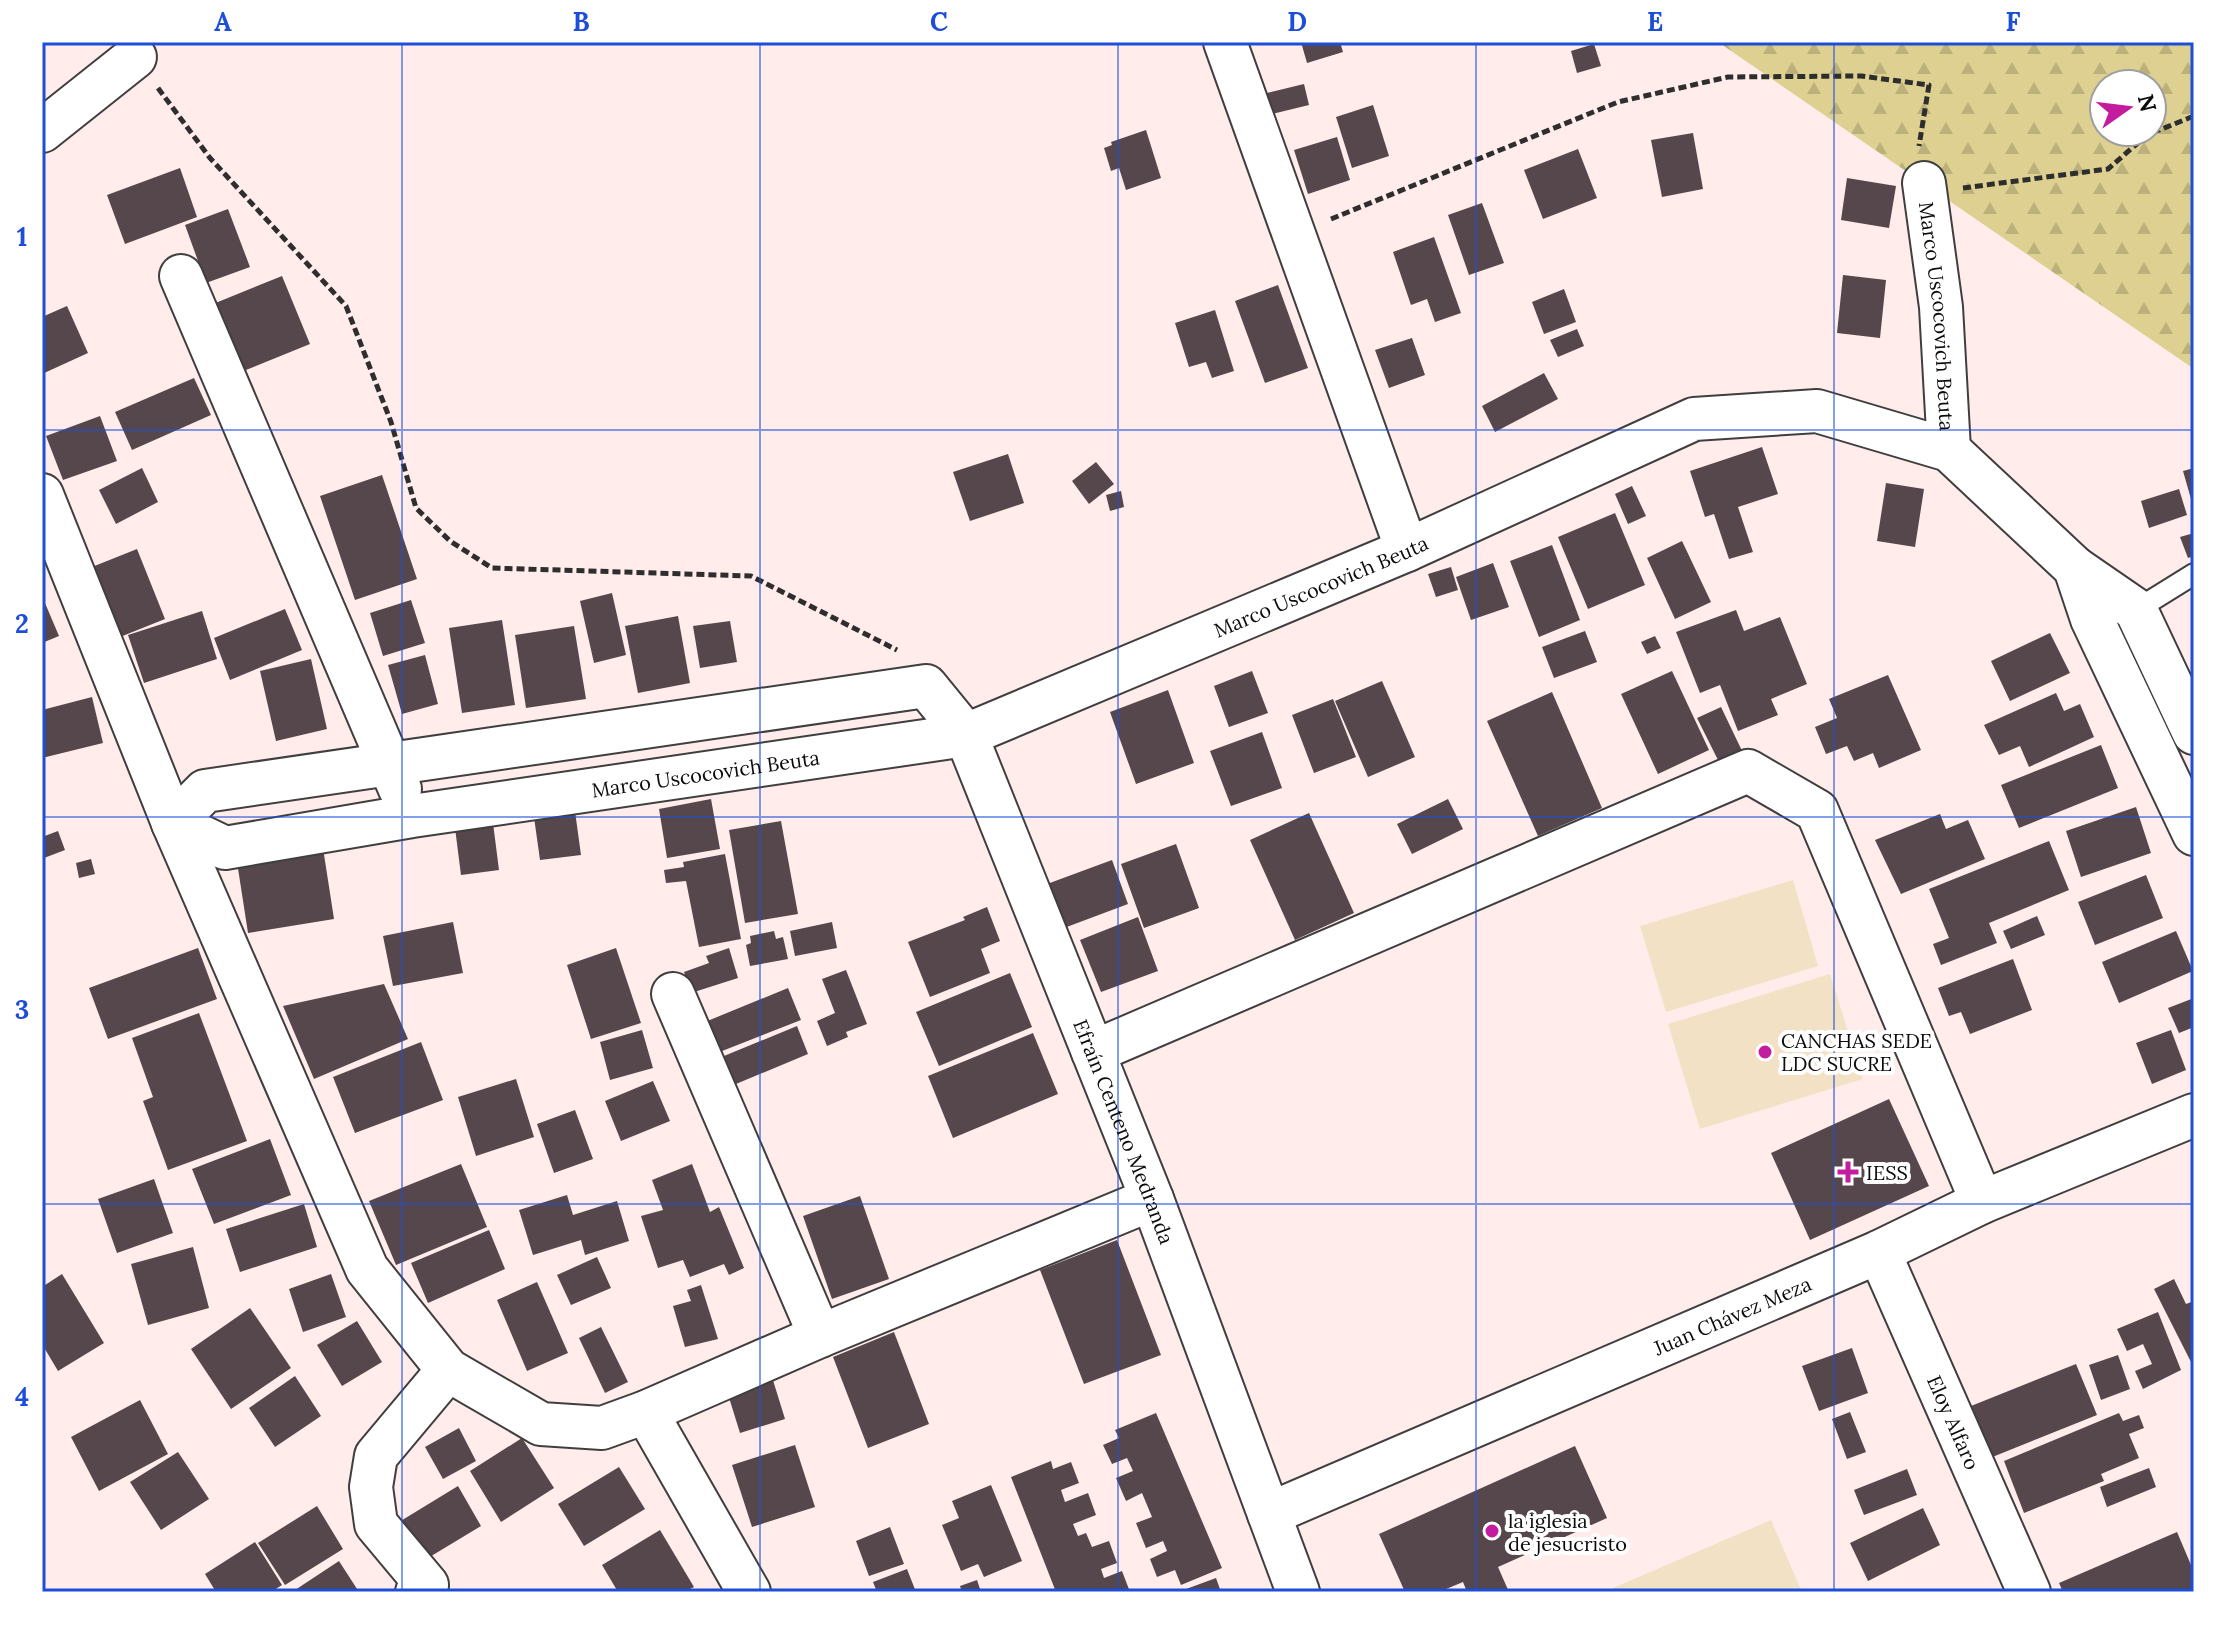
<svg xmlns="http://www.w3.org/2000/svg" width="2236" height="1634" viewBox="0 0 2236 1634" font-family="Lora,serif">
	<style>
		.forest { fill: url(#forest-firs); fill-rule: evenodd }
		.pitch { fill: #f2e1c4 }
		.building { fill: #55474c }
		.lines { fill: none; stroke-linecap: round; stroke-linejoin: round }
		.lane-casing { stroke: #3f3f3f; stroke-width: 24 }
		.street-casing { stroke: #3f3f3f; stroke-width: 46 }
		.path { stroke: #2e2e2e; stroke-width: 5; stroke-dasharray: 8 4; stroke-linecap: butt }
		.lane { stroke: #fff; stroke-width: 20 }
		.street { stroke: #fff; stroke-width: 42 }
		.grid { fill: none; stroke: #1d4ed8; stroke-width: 2; stroke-opacity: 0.55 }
		.poi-dot { fill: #c41c9e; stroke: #fff; stroke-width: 3 }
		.labels { text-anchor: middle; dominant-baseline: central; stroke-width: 8; stroke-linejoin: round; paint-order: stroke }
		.street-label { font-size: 20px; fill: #0c0c0c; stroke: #fff }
		.poi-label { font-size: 20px; fill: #0c0c0c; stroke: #fff; text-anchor: start }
		.neatline { fill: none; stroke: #1d4ed8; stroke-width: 3 }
		.grid-label { font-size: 26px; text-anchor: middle; font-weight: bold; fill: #1d4ed8 }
	</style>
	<defs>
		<pattern id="forest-firs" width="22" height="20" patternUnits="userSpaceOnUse" patternTransform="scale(2)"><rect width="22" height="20" fill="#ddd090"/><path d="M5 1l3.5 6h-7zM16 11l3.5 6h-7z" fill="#bcb17b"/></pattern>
	</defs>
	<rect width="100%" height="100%" fill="#ffeceb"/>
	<path class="forest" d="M1718,42H2194V369ZM2104,84H2152V132H2104Z"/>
	<path class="pitch" d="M1793,880L1818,966L1666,1012L1640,926Z
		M1830,974L1863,1079L1700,1129L1668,1024Z
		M1771,1520L1802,1592H1615L1613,1588Z"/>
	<path class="building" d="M1301,42H1340L1343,52L1307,63Z
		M1594,44L1601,66L1577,73L1571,51Z
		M1304,84L1309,105L1268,115L1263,94Z
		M1373,105L1389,156L1352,168L1336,117Z
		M1146,130L1161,178L1126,190L1119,168L1111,171L1104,148L1112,145L1111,142Z
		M1693,133L1703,189L1662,197L1651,140Z
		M1337,137L1350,180L1308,194L1294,150Z
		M1578,149L1597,198L1543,219L1524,170Z
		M180,168L197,217L125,244L107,195Z
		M1847,178L1896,186L1889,228L1841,220Z
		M1482,203L1504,263L1469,275L1448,215Z
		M228,209L250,267L206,283L185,225Z
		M1434,237L1461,313L1435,322L1427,299L1411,305L1393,252Z
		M1843,275L1886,280L1880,338L1837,333Z
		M282,276L310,344L241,372L213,304Z
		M1278,285L1308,368L1265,383L1235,301Z
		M1564,289L1576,322L1544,334L1532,302Z
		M67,306L88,353L42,374V317Z
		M1215,310L1234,371L1212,378L1206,362L1189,367L1175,323Z
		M1577,329L1584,346L1558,357L1550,340Z
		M1412,338L1425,375L1389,388L1375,350Z
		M1544,373L1558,399L1495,432L1482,406Z
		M194,378L211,415L132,450L115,412Z
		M100,416L117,461L63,480L46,436Z
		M1762,447L1778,494L1738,507L1753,552L1729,559L1714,514L1705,517L1690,471Z
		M1008,454L1024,503L970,521L953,472Z
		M1096,462L1114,484L1089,504L1072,481Z
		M142,468L158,502L116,524L99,490Z
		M2194,468V505L2193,506L2183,471Z
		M382,475L417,579L355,600L320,496Z
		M1886,483L1924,489L1915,547L1877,541Z
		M1632,486L1646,516L1628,524L1615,494Z
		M2179,489L2187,515L2149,528L2141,501Z
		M1121,491L1124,507L1110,511L1106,495Z
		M1615,513L1645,585L1588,609L1558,537Z
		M2194,533V556L2188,558L2180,537Z
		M1682,541L1711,602L1675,619L1647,558Z
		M1552,545L1580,620L1539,637L1510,561Z
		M137,549L165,619L115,639L87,569Z
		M1493,563L1509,607L1471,620L1456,577Z
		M1451,567L1458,590L1436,597L1428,574Z
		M612,593L626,655L594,663L580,601Z
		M42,596L59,636L42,643Z
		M411,600L425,643L383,656L370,613Z
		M285,609L302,650L230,680L214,638Z
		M1736,610L1744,631L1780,617L1807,684L1771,699L1778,715L1738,731L1720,685L1700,693L1676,632Z
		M202,611L217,659L144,683L128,635Z
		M678,616L690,683L638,693L625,626Z
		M502,620L515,705L462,713L449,628Z
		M730,621L737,662L700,668L693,626Z
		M574,626L586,699L526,708L515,635Z
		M1585,631L1597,662L1554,678L1542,647Z
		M2050,633L2070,673L2010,701L1991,661Z
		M1655,636L1661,648L1647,654L1641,642Z
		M425,655L438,704L402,714L388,665Z
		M311,659L327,729L276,741L260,671Z
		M1252,671L1268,713L1229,727L1214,686Z
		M1672,671L1709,750L1658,774L1621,694Z
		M1888,675L1921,750L1879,768L1873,753L1854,761L1847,746L1826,754L1815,727L1837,718L1829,699Z
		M1382,681L1415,757L1368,777L1335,701Z
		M1168,690L1194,763L1136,784L1110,712Z
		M1552,692L1602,808L1538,836L1487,721Z
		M2056,693L2064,711L2080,704L2094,737L2029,767L2020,746L1999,755L1984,725Z
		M92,697L103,743L42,758V710Z
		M1333,699L1356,757L1314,773L1292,715Z
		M1721,707L1744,755L1721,766L1697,718Z
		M1262,732L1282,788L1231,806L1210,751Z
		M2101,745L2118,788L2019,828L2001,785Z
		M711,799L720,849L667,858L659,809Z
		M1448,799L1463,829L1412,854L1397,824Z
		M574,804L581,855L540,860L533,810Z
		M2136,807L2151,853L2081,877L2066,831Z
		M1309,813L1354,913L1295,940L1250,840Z
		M1940,814L1946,829L1968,820L1985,859L1901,894L1875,840Z
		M781,821L798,914L745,923L729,830Z
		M493,823L499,870L461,875L455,828Z
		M58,831L65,850L44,858L42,837Z
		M2049,841L2069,890L1989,923L1997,943L1941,965L1933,944L1949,938L1929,889Z
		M1176,844L1199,908L1144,928L1121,864Z
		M323,848L334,919L248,933L237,862Z
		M725,854L741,939L699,947L686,881L666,883L664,870L684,867L683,862Z
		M91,859L95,874L79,878L76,863Z
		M1112,860L1128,904L1064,928L1047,884Z
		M2146,875L2163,918L2095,945L2078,902Z
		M987,907L1000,941L981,949L990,973L930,997L908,942L965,920L963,917Z
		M2037,916L2045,935L2011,949L2003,931Z
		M1138,917L1158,971L1101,992L1080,940Z
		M453,922L463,973L393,986L383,936Z
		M832,922L837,948L795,956L790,931Z
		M774,931L776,939L783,937L788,959L750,966L746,945L751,943L750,936Z
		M2176,931L2193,971L2119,1003L2102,962Z
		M198,948L217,999L108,1039L89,988Z
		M616,948L641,1023L591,1039L567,965Z
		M729,948L738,978L691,993L684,972L709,963L706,956Z
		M2013,959L2032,1010L1970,1034L1961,1012L1949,1016L1938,988Z
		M846,970L867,1024L846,1032L848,1037L827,1046L817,1021L835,1013L822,979Z
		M1010,973L1032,1027L939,1066L916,1012Z
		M384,984L408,1039L314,1079L283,1006Z
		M788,988L801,1020L712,1055L700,1024Z
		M2194,998V1027L2179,1033L2168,1008Z
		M199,1013L247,1141L168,1170L143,1101L153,1097L132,1038Z
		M797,1026L808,1054L736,1084L724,1056Z
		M642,1030L653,1068L610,1080L600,1042Z
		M2171,1030L2186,1070L2152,1084L2136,1043Z
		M1033,1033L1058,1094L953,1138L928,1076Z
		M421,1042L443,1100L355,1133L333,1077Z
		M516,1079L534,1137L476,1156L458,1097Z
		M653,1081L670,1121L621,1141L605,1101Z
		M1889,1099L1929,1186L1810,1240L1771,1153Z
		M575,1110L593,1159L554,1173L537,1124Z
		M270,1139L291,1195L214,1224L192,1169Z
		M461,1164L487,1227L396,1265L369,1201Z
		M692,1164L710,1212L719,1207L744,1268L729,1275L724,1264L690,1277L683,1260L658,1268L641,1216L663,1210L652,1180Z
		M154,1179L173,1233L117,1253L98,1199Z
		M567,1195L573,1215L617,1201L629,1241L585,1255L581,1240L533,1255L519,1210Z
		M860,1196L889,1279L832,1299L803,1216Z
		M304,1204L317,1247L240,1272L226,1229Z
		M489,1230L505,1269L428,1303L411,1263Z
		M1117,1240L1161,1355L1084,1384L1040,1270Z
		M193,1247L209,1308L148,1325L131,1264Z
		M597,1257L611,1288L571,1305L557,1275Z
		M62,1274L104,1343L58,1371L42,1344V1287Z
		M331,1274L346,1317L303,1332L289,1289Z
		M2174,1279L2186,1304L2194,1301V1363L2192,1364L2154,1289Z
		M537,1282L568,1353L527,1371L497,1300Z
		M701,1285L718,1339L685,1347L673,1306L691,1301L687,1290Z
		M250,1308L291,1368L231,1409L191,1349Z
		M2158,1312L2181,1370L2143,1389L2135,1371L2152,1364L2143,1344L2127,1351L2117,1329Z
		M357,1321L382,1362L342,1386L317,1345Z
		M601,1327L628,1382L605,1393L579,1338Z
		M894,1332L929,1424L868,1448L833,1357Z
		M1852,1348L1868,1393L1819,1411L1802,1366Z
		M2118,1355L2130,1389L2101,1400L2089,1365Z
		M2076,1364L2097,1415L1985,1460L1966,1408Z
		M295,1376L321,1416L275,1447L249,1408Z
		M772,1377L785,1419L740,1433L727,1391Z
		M140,1400L168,1454L99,1491L71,1437Z
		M1850,1412L1866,1452L1847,1459L1832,1419Z
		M1156,1413L1222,1568L1181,1585L1175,1570L1157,1577L1150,1559L1167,1551L1163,1541L1146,1548L1136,1523L1152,1517L1142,1493L1126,1501L1116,1478L1133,1471L1127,1458L1112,1464L1103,1445L1119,1438L1115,1430Z
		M2119,1413L2123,1421L2139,1415L2144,1428L2129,1434L2139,1458L2101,1474L2104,1481L2024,1513L2004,1461Z
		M459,1428L476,1461L443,1479L425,1447Z
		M522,1438L554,1488L501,1522L470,1471Z
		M795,1445L815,1507L752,1527L732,1465Z
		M1575,1446L1607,1518L1498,1567L1509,1592H1467L1463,1582L1439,1592H1405L1379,1534Z
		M178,1452L209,1499L161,1530L130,1482Z
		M1051,1461L1053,1469L1071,1462L1079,1483L1061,1490L1065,1502L1088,1493L1096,1515L1073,1524L1078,1536L1086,1533L1092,1547L1109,1541L1117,1563L1101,1569L1104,1578L1122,1571L1130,1592H1056L1011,1477Z
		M619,1467L645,1509L584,1546L558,1504Z
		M2149,1468L2156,1487L2107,1507L2100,1487Z
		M1907,1469L1917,1495L1864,1515L1854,1490Z
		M991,1485L1022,1561L984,1577L978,1564L961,1571L942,1525L959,1518L952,1501Z
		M458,1486L481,1526L423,1561L399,1522Z
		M317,1506L343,1549L285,1585L258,1543Z
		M1923,1508L1940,1545L1868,1581L1850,1543Z
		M890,1527L904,1564L869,1576L856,1541Z
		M660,1530L694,1587L684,1592H618L602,1565Z
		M2177,1532L2194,1572V1592H2063L2059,1583Z
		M255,1542L282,1585L271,1592H216L205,1574Z
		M339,1561L359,1592H292Z
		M907,1569L916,1592H877L873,1582Z
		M1216,1578L1221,1592H1178Z
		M977,1580L981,1592H962L960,1586Z"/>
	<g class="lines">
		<defs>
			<path id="lane" d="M2136,610L2194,574"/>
			<g id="street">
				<path d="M1225,42L1407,550"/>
				<path d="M42,131L135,57"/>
				<path id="s1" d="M1924,183L1941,307L1949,450"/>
				<path d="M181,276L400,789"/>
				<path d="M42,495L173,823L367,1269L448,1370L541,1424L602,1428L646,1412L820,1336L1152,1199"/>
				<path d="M2194,733L2136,610L2075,568L2092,619L2194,834"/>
				<path id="s2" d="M173,823L225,848L412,816L966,735L1407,550L1694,419L1817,411L1949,450L2075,568"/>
				<path id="s3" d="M173,823L205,791L926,686L966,735L1152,1199L1298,1592"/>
				<path d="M673,994L820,1336"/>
				<path d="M1093,1052L1748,771L1817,811L1982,1202"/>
				<path id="s4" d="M1879,1252L2029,1592"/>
				<path d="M646,1412L749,1592"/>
				<path id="s5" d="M1269,1514L1879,1252L1982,1202L2194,1115"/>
				<path d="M417,1592L427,1585L376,1524L371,1487L376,1456L448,1370"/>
			</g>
		</defs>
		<use href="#lane" class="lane-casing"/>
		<use href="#street" class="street-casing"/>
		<path class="path" d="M158,88L210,158L346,306L391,422L416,508L450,541L492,568L751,576L897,650
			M1963,188L2108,169L2147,135L2194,116
			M1331,219L1618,102L1728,77L1861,76L1929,85L1919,146"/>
		<use href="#lane" class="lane"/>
		<use href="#street" class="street"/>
	</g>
	<path class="grid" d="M402,42V1592M760,42V1592M1118,42V1592M1476,42V1592M1834,42V1592M42,430H2194M42,817H2194M42,1204H2194"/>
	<g class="poi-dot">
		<circle cx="1765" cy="1052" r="8"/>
		<path d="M1844 1160h8v8h8v8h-8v8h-8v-8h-8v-8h8z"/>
		<circle cx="1492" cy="1531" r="8"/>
	</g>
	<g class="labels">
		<g class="street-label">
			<text stroke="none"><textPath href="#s1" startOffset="134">Marco Uscocovich Beuta</textPath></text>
			<text stroke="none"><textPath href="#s2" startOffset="1192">Marco Uscocovich Beuta</textPath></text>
			<text stroke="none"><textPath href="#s2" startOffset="544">Marco Uscocovich Beuta</textPath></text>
			<text stroke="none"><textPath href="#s3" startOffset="1264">Efraín Centeno Medranda</textPath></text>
			<text stroke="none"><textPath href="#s5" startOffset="504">Juan Chávez Meza</textPath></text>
			<text stroke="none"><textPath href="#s4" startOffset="186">Eloy Alfaro</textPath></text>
		</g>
		<g class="poi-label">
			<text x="1781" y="1040">CANCHAS SEDE<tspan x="1781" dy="23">LDC SUCRE</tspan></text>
			<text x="1866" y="1172">IESS</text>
			<text x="1508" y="1520">la iglesia<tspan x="1508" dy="23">de jesucristo</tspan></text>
		</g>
	</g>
	<rect width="2236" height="1634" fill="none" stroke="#ffffff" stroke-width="88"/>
	<g transform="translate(2128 108) rotate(76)"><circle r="38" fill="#ffffff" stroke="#9e9e9e" stroke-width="2"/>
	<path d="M0-6L14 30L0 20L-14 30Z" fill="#c41c9e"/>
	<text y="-12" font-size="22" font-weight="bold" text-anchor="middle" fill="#0c0c0c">N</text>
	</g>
	<rect x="44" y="44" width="2148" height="1546" class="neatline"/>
	<g class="grid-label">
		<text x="223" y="31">A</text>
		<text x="581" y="31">B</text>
		<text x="939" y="31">C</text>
		<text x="1297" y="31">D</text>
		<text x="1655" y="31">E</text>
		<text x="2013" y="31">F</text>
		<text x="22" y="246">1</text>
		<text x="22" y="633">2</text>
		<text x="22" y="1019">3</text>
		<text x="22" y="1406">4</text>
	</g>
</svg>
